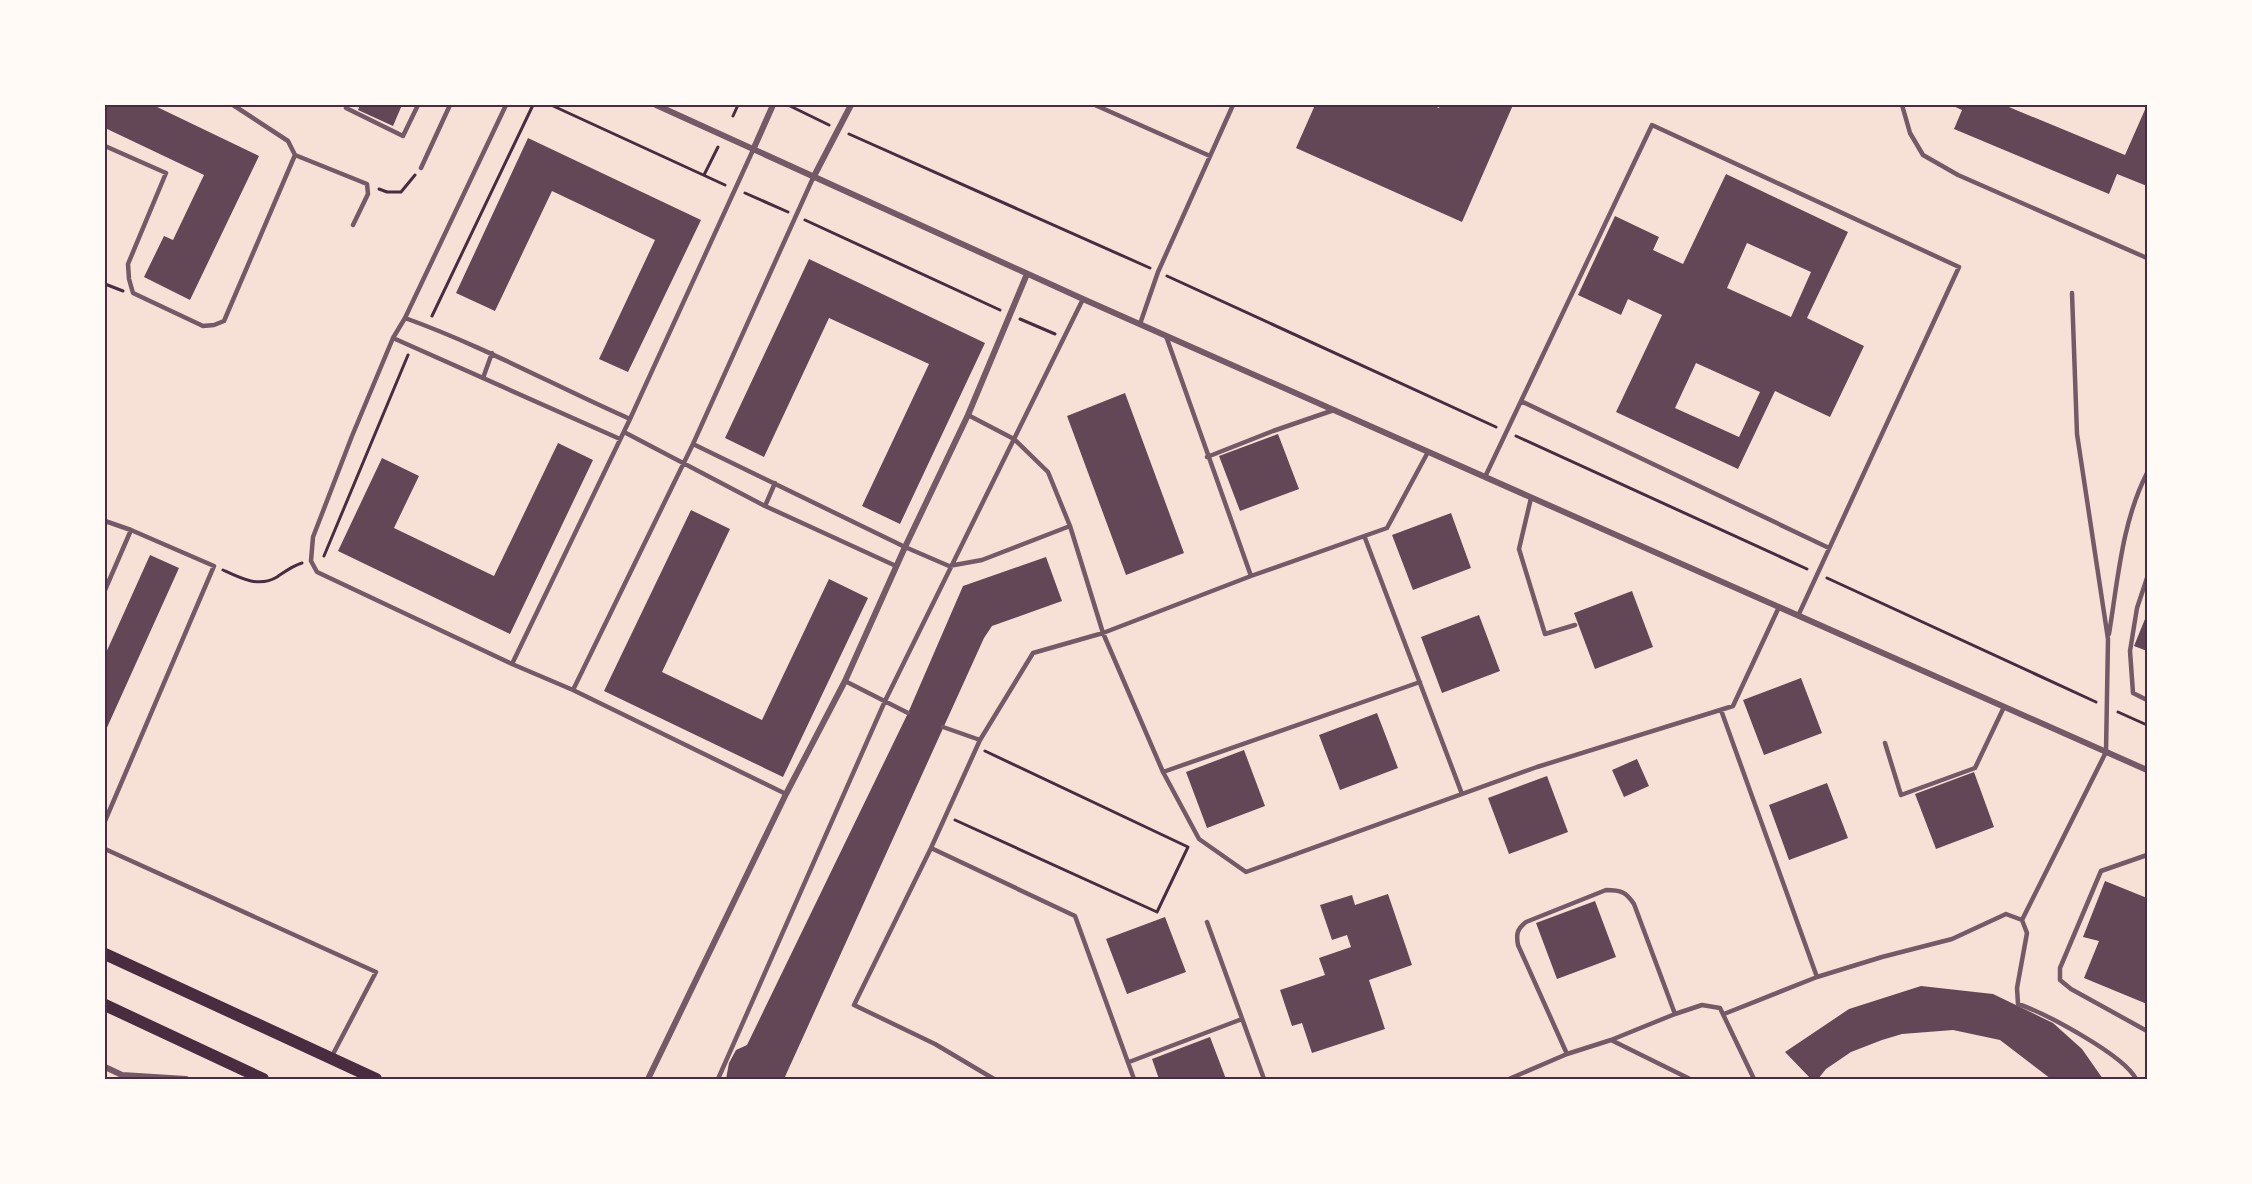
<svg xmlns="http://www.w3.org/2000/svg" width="2252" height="1184" viewBox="0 0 2252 1184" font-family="'Noto Sans',sans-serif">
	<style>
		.building { fill: #644757; fill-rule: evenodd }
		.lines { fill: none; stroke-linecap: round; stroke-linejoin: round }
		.path { stroke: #4a2c40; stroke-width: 3 }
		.service { stroke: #755966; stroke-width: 4.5 }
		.minor { stroke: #755966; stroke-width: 6 }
		.secondary { stroke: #4a2c40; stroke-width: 12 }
		.neatline { fill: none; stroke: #4a2c40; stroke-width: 2 }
	</style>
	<rect width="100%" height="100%" fill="#f7e1d7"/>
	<path class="building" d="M105,105H153L259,156L190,300L144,277L164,236L173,240L204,175L105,128Z
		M360,105H402L393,126L358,110Z
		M1315,105H1432L1439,108L1440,105H1513L1462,222L1296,148Z
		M1951,105H2004L2125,155L2147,105V186L2117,174L2109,194L1954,129L1962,110Z
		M528,138L701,220L628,372L599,359L655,240L552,191L495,311L456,293Z
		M1726,174L1848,232L1807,318L1864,346L1830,417L1775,391L1738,469L1616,412L1662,315L1628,299L1621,315L1578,295L1615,216L1659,237L1653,250L1683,264ZM1747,243L1811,272L1791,317L1727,288ZM1696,363L1760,392L1739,437L1675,408Z
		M809,259L985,343L900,524L862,506L929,364L829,318L764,457L725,438Z
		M1125,393L1184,553L1126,575L1067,416Z
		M1278,434L1299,489L1240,511L1219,456Z
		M558,443L593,460L510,634L338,551L382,458L419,476L394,528L494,576Z
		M691,510L730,529L662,672L762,720L829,579L868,598L783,777L604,691Z
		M1451,513L1471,568L1413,590L1392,535Z
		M150,555L179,568L105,732V655Z
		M1046,557L1062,601L992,626L984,638L784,1079H726L729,1063L736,1050L747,1045L908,713L963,586Z
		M1632,591L1653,647L1595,669L1574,613Z
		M2147,614V651L2134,646Z
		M1479,615L1500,671L1442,693L1421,637Z
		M1801,678L1822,733L1764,755L1743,700Z
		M1377,713L1398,768L1340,790L1319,735Z
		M1244,750L1265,806L1207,828L1186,772Z
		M1637,759L1649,786L1624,797L1612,770Z
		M1974,772L1994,827L1936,849L1915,794Z
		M1547,776L1568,832L1509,854L1488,798Z
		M1827,783L1848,838L1789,860L1769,805Z
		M2105,881L2147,898V1004L2084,978L2099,941L2083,937Z
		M1388,894L1412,965L1369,980L1385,1029L1312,1053L1302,1023L1292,1026L1280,990L1325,975L1319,958L1351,947L1347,935L1332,940L1320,905L1352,895L1355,905Z
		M1595,901L1616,957L1557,979L1536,923Z
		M1165,917L1186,972L1127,994L1106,939Z
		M1921,986L1993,994L2053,1023L2082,1049L2103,1079H2051L2000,1040L1953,1030L1902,1034L1882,1040L1851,1052L1826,1069L1818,1079H1811L1785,1052L1849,1009Z
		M1210,1037L1226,1079H1159L1152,1059Z"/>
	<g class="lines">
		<path class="path" d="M551,105L725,185
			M788,105L829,125
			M733,116L738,105
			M849,134L1150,268
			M704,175L718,147
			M379,189L387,192H401L415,175
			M745,193L788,212
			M805,220L1000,310
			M1167,276L1496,427
			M105,284L123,291
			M432,316L533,105
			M1020,319L1055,334
			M1516,436L1807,569
			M324,556L408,355
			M223,570C240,578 259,588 277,577C286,571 292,566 302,563
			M1827,578L2096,702
			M2118,712L2147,725
			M955,820L1157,912L1188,847L985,751"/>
		<path class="service" d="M347,105L346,108L403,136L418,105
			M506,105L405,318L393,338L352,436L313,537L311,561L317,572L512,664L573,690L786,794
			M1095,105L1210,156
			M1902,105L1910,133L1923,155L1958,175L2147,258
			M105,146L166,173L128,264L129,279L133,293L203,326L214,325L224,321L295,155L288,141L233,105
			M295,155L367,184L368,194L353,225
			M421,168L450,105
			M1083,299L1014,439L1048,472L1070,526L1103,633L1163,772L1420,682
			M405,318C483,346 555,386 630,419
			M1140,324L1158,272L1233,105
			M1166,336L1251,576
			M393,338L620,439
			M483,378L492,353
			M1521,401L1829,548
			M624,432L765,506L896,566
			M693,444L905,547L949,566L982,560L1070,526
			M1207,457L1273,431L1334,410
			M1485,477L1652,125L1959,267L1798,616
			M1531,498L1519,549L1545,634L1575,625
			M765,506L775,483
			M105,521L131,530
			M1365,538L1462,794
			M2147,578L2137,608L2130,651L2133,693L2147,700
			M105,590L131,530L214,566L105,821
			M2109,634C2118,579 2122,522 2147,473
			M512,664L630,419L753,150
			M845,681L908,713
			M573,690L693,444L813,178
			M1721,710L1817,977
			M943,727L980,740
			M1885,743L1901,795L1975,768L2004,707
			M1163,772L1199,839L1246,872L1537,767L1733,706L1779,607
			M931,848L1075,916L1134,1079
			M105,849L376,972L332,1056
			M2147,855L2101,871L2060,968V980L2071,989L2147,1031
			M2022,920L2106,752L2108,639L2077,434L2072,293
			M1207,922L1264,1079
			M1675,1014L1702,1005L1720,1008L1754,1079
			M1724,1014L1817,977L1882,957L1952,939L2006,914L2022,920L2027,933L2017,988L2018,1004C2045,1013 2124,1055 2136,1079
			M1567,1054L1518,945C1516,934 1517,929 1526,922L1606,890C1621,890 1626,892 1634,904L1675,1014L1611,1040
			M1129,1062L1242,1019
			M718,1079L885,701L1014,439L968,415
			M994,1079L935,1044L854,1005L931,848L980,740L1033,653L1103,633L1251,576L1387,528L1428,452
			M1509,1079L1567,1054L1611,1040L1690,1079"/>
		<path class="minor" d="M656,105L1083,299L2147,770
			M753,150L773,105
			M813,178L851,105
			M105,1067L122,1075L186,1079
			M648,1079L786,794L845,681L905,547L968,415L1027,274"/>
		<path class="secondary" d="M105,954L376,1079
			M105,1005L263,1079"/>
	</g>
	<rect width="2252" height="1184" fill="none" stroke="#fffaf5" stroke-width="213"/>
	<rect x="106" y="106" width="2040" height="972" class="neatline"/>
</svg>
